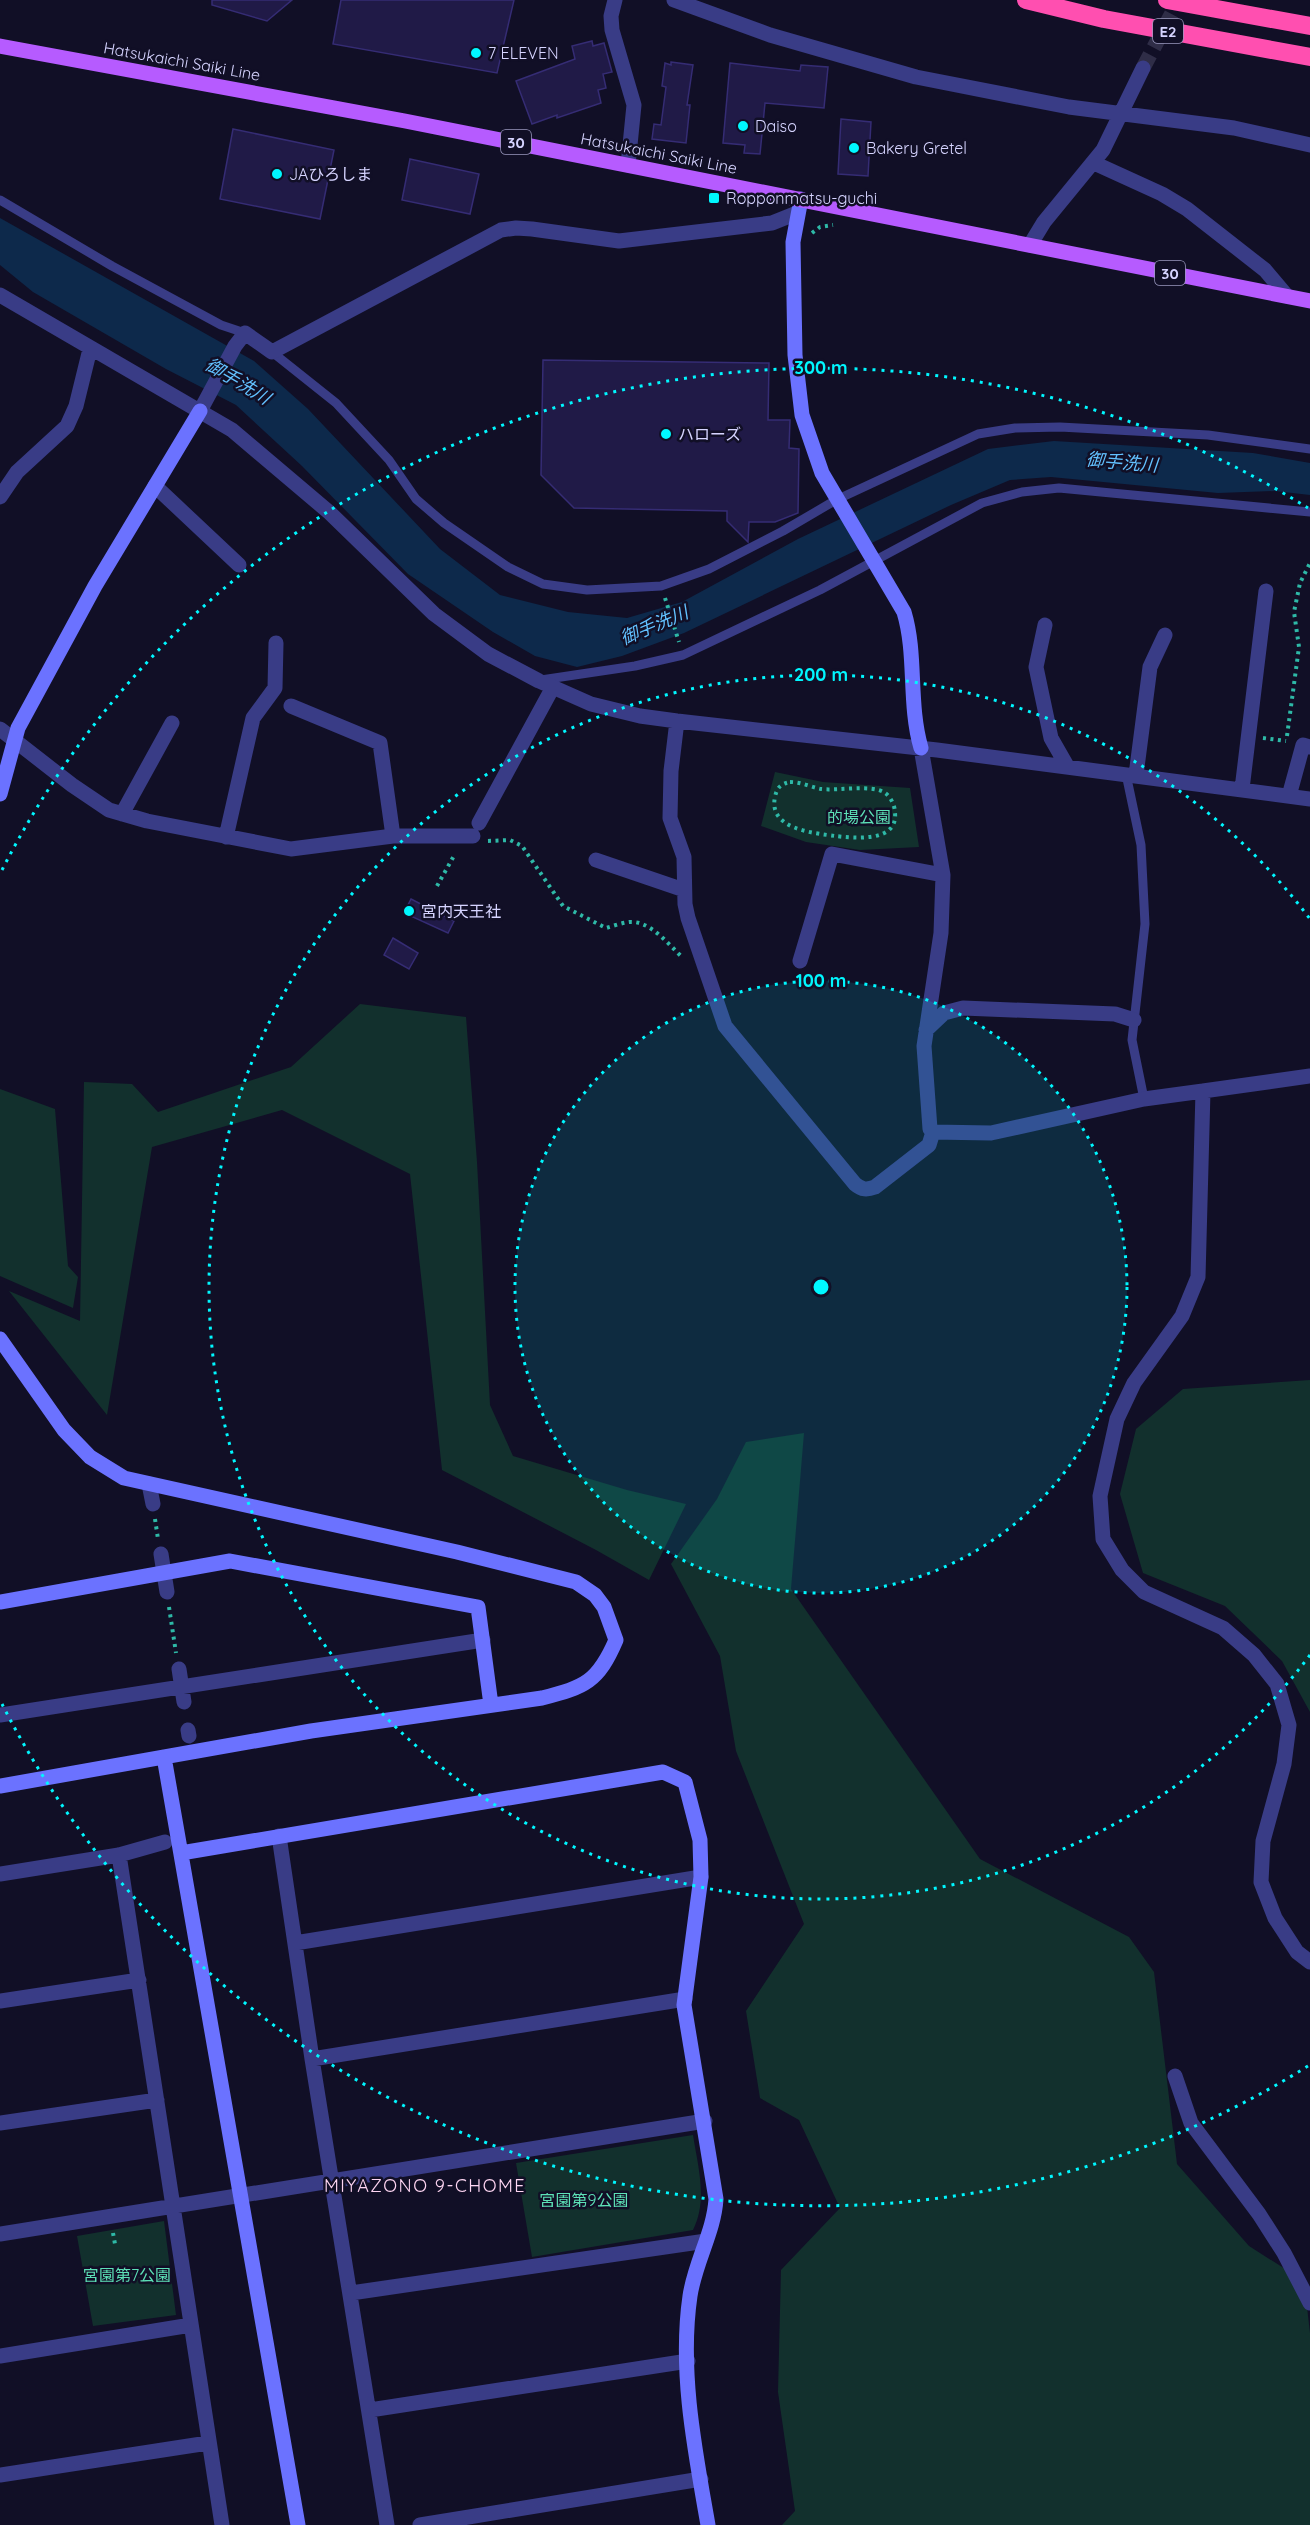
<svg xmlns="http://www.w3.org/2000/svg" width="1310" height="2525" viewBox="0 0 1310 2525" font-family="Quicksand,'Noto Sans JP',sans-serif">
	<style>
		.green { fill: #12302d }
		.water { fill: #0d294b }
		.building { fill: #201a47; stroke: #352c74; stroke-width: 1.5 }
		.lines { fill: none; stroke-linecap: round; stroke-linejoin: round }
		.street-tunnel { stroke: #2f2d47; stroke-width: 15; stroke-dasharray: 15 8; stroke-linecap: butt }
		.path { stroke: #2eb9a7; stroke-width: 4; stroke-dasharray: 3 4.5; stroke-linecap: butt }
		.lane { stroke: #393c86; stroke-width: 9 }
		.street { stroke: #393c86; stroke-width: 15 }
		.secondary { stroke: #6b72ff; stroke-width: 15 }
		.primary { stroke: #b65bff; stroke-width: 15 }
		.highway { stroke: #ff4fb0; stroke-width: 18 }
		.ring { fill: none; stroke: #00f7ff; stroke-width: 3; stroke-dasharray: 3 6 }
		.poi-dot { fill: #00f7ff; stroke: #110f26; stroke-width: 2 }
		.labels { text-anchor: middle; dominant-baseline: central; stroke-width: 5; stroke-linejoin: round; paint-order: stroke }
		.shield { fill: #110f26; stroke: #9b99be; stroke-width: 1.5 }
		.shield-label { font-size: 15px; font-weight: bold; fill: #d6d4ff }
		.poi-label { font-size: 16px; fill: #d6d4ff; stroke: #110f26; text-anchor: start }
		.street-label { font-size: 16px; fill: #d6d4ff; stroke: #110f26 }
		.park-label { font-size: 16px; fill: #5de1b7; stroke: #110f26 }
		.water-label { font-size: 18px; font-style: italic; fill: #62c1ff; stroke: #110f26 }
		.neighbourhood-label { font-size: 18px; letter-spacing: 1.5px; fill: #ffd6f3; stroke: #110f26 }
		.centre { fill: #00f7ff; stroke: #110f26; stroke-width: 3 }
		.ring-label { font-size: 18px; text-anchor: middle; font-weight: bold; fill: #00f7ff; stroke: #110f26; stroke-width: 5; stroke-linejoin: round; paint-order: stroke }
	</style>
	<rect width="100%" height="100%" fill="#110f26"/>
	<path class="green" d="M775,772L823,782L910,788L919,847L860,850L806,842L761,826Z
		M360,1004L466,1017L477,1162L490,1405L513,1456L627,1490L686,1504L649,1580L596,1550L442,1470L410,1174L282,1110L152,1147L107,1415L9,1291L80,1321L84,1082L132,1084L158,1112L291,1067Z
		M0,1089L55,1109L68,1266L78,1277L73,1308L0,1276Z
		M1310,1380V1712L1282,1661L1225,1606L1143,1573L1120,1494L1136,1429L1183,1389Z
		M804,1433L791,1589L980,1859L1129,1937L1154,1972L1177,2164L1249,2246L1304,2281L1310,2333V2525H782L795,2511L778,2392L781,2270L840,2208L799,2120L760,2098L746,2011L804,1924L736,1751L720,1656L671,1564L717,1499L746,1442Z
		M693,2135C698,2167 708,2200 693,2230L532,2257L516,2163Z
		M164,2221L176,2315L93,2326L77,2236Z"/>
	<path class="water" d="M0,218L254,361L308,409L440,549L500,595L568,612L627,618L682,602L798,539L988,449L1054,441L1253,453L1310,463V495L1275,491L1218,493L1051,477L1010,480L951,505L684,633L622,656L577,667L535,656L493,632L408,574L302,466L236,405L166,369L33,292L0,265Z"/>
	<path class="building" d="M212,0H292L267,21L212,5Z
		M341,0H514L497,73L333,44Z
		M592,41L593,46L604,43L612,72L603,74L606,88L598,90L601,103L557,118V115L532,124L516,81L575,59L572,46Z
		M671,62L693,65L687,105H690L686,143L652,139L654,124L661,125L666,87L662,86L665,63L671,65Z
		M730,63L800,71L801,65L828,67L824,108L765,103L760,154L744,153L745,145L723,143Z
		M841,119L871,122L868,176L838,174Z
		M233,129L334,150L320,219L220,199Z
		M410,159L479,174L470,214L402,200Z
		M543,360L769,363L768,420H790L789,448L799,449L798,513L775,522H749L748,542L727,521V511L574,508L541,475Z
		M411,899L454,921L448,933L404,913Z
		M393,938L418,953L409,969L384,955Z"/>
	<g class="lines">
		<path class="street-tunnel" d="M1143,68L1179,0"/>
		<path class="path" d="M812,233L820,227L833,225
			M665,598L679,642
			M1287,736L1299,647L1294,612L1300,583L1310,563
			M1263,738L1286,741
			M790,782C801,782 811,787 821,789C837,791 873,784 885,793C891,797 895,806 895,813C898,843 853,838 835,836C813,833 768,829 775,797C777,787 781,784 790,782Z
			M488,841L510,840L522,846L563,906L606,928C613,926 621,923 629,922C650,920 669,945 683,958
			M437,886L455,854
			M155,1519L158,1539
			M169,1607L176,1653
			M113,2233L115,2244"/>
		<path class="lane" d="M0,200L112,266L221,325L245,333
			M272,352L336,403L389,460L416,499L444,523L508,567L543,584L587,590L661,586L709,569L783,531L836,500L978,434L1015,428L1060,427L1208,435L1310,449
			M541,680L635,666L683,655L820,590L982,503L1022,492L1059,488L1310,512
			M1126,774L1141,845L1145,924L1132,1040L1144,1099"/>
		<path class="street" d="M615,0L611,16L612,30L634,105L628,165
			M674,0L770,35L916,77L1069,107L1234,128L1310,145
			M1094,163L1162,194L1187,209L1265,270L1287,296
			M1030,245L1044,222L1103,150L1143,68
			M0,295L232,430L330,513L434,614L488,654L539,681L591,704L640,716L677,721L937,750L1310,799
			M200,411L235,346L245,333L272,352L501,230L516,228L532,229L619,241L772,223L797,213
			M155,486L239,565
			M0,497L17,472L67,426L76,406L90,349
			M1045,625L1036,667L1051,738L1067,766
			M291,706L380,743L393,836
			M677,721L671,771L670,818L684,857L685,904L688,918L725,1026L855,1184C862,1190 867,1190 875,1187L929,1145L933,1132
			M0,729L72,785L109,810L147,821L291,849L393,836H473
			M921,748L943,875L941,933L924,1046L930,1129L933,1132L991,1133L1144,1099L1203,1091L1198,1277L1182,1316L1134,1383L1117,1419L1100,1496L1103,1539L1122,1570L1144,1592L1223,1628L1254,1655L1277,1684L1289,1725L1284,1764L1263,1841L1261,1882L1275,1918L1297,1952L1310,1962
			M1136,775L1150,667L1165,635
			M1242,789L1266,591
			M1289,796L1303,745L1310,747
			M122,814L172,723
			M479,823L553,687
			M226,837L253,718L275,688L276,643
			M596,860L684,890
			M800,961L832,854L943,875
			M926,1030L944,1013L963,1008L1115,1014L1134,1020
			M1203,1091L1310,1076
			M149,1484L153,1504
			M161,1554L167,1592
			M179,1669L184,1702
			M0,1715L483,1640
			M188,1730L189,1736
			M279,1836L312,2059L387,2525
			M119,1855L222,2525
			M0,1874L119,1855L165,1842
			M295,1943L701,1877
			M0,2001L139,1980
			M312,2059L685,1999
			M1175,2076L1191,2123L1259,2214L1284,2253L1310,2303
			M0,2123L157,2100
			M0,2234L705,2121
			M351,2293L706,2241
			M0,2356L191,2325
			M370,2410L688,2361
			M0,2475L208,2443
			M420,2525L701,2479"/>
		<path class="secondary" d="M801,199L793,242L795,355L802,415L822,473L904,612C917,655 908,703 921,748
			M0,794L18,728L95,586L200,411
			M0,1339L64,1430L90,1457L124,1478L457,1552L576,1582L595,1595L604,1607L616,1640C598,1682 585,1687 542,1698L311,1731L0,1786
			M0,1602L230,1561L478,1607L491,1705
			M164,1757L298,2525
			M181,1853L663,1772L685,1782L700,1840L701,1877L684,2005L716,2199C714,2232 695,2262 690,2296C679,2371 695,2451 708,2525"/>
		<path class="primary" d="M0,46L405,121L1310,301"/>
		<path class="highway" d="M1026,0L1104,19L1310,57
			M1167,0L1310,26"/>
	</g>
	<circle cx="821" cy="1287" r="306" fill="#00f7ff" fill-opacity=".12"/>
	<g class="ring">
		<circle cx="821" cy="1287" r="306"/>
		<path d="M1310 1655A612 612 0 1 1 1310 919"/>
		<path d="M1308 2066A919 919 0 0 1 2 1704M2 870A919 919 0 0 1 1308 508"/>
	</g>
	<g class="poi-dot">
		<circle cx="476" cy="53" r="6"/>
		<circle cx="743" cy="126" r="6"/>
		<circle cx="854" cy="148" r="6"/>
		<circle cx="277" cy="174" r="6"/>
		<rect x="708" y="192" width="12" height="12" rx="3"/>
		<circle cx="666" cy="434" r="6"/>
		<circle cx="409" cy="911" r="6"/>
	</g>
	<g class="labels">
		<g class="shield">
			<rect x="1153" y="19" width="30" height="24" rx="4.5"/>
			<rect x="501" y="130" width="30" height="24" rx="4.5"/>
			<rect x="1155" y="261" width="30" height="24" rx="4.5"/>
		</g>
		<g class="shield-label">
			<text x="1168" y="31">E2</text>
			<text x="516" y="142">30</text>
			<text x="1170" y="273">30</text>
		</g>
		<g class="poi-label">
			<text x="488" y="53">7 ELEVEN</text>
			<text x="755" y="126">Daiso</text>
			<text x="866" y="148">Bakery Gretel</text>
			<text x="289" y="174">JAひろしま</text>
			<text x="726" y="198">Ropponmatsu-guchi</text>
			<text x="678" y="434">ハローズ</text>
			<text x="421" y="911">宮内天王社</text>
		</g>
		<g class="street-label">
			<text transform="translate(182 61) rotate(10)">Hatsukaichi Saiki Line</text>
			<text transform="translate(659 153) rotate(11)">Hatsukaichi Saiki Line</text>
		</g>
		<g class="park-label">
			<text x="859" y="817">的場公園</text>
			<text x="584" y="2200">宮園第9公園</text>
			<text x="127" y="2275">宮園第7公園</text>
		</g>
		<g class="water-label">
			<text transform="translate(238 381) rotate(31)">御手洗川</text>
			<text transform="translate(1122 462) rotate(5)">御手洗川</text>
			<text transform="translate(654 625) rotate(-23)">御手洗川</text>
		</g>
		<g class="neighbourhood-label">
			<text x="425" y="2185">MIYAZONO 9-CHOME</text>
		</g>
	</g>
	<circle cx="821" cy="1287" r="9" class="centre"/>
	<g class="ring-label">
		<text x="821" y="374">300 m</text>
		<text x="821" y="681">200 m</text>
		<text x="821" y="987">100 m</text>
	</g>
</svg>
